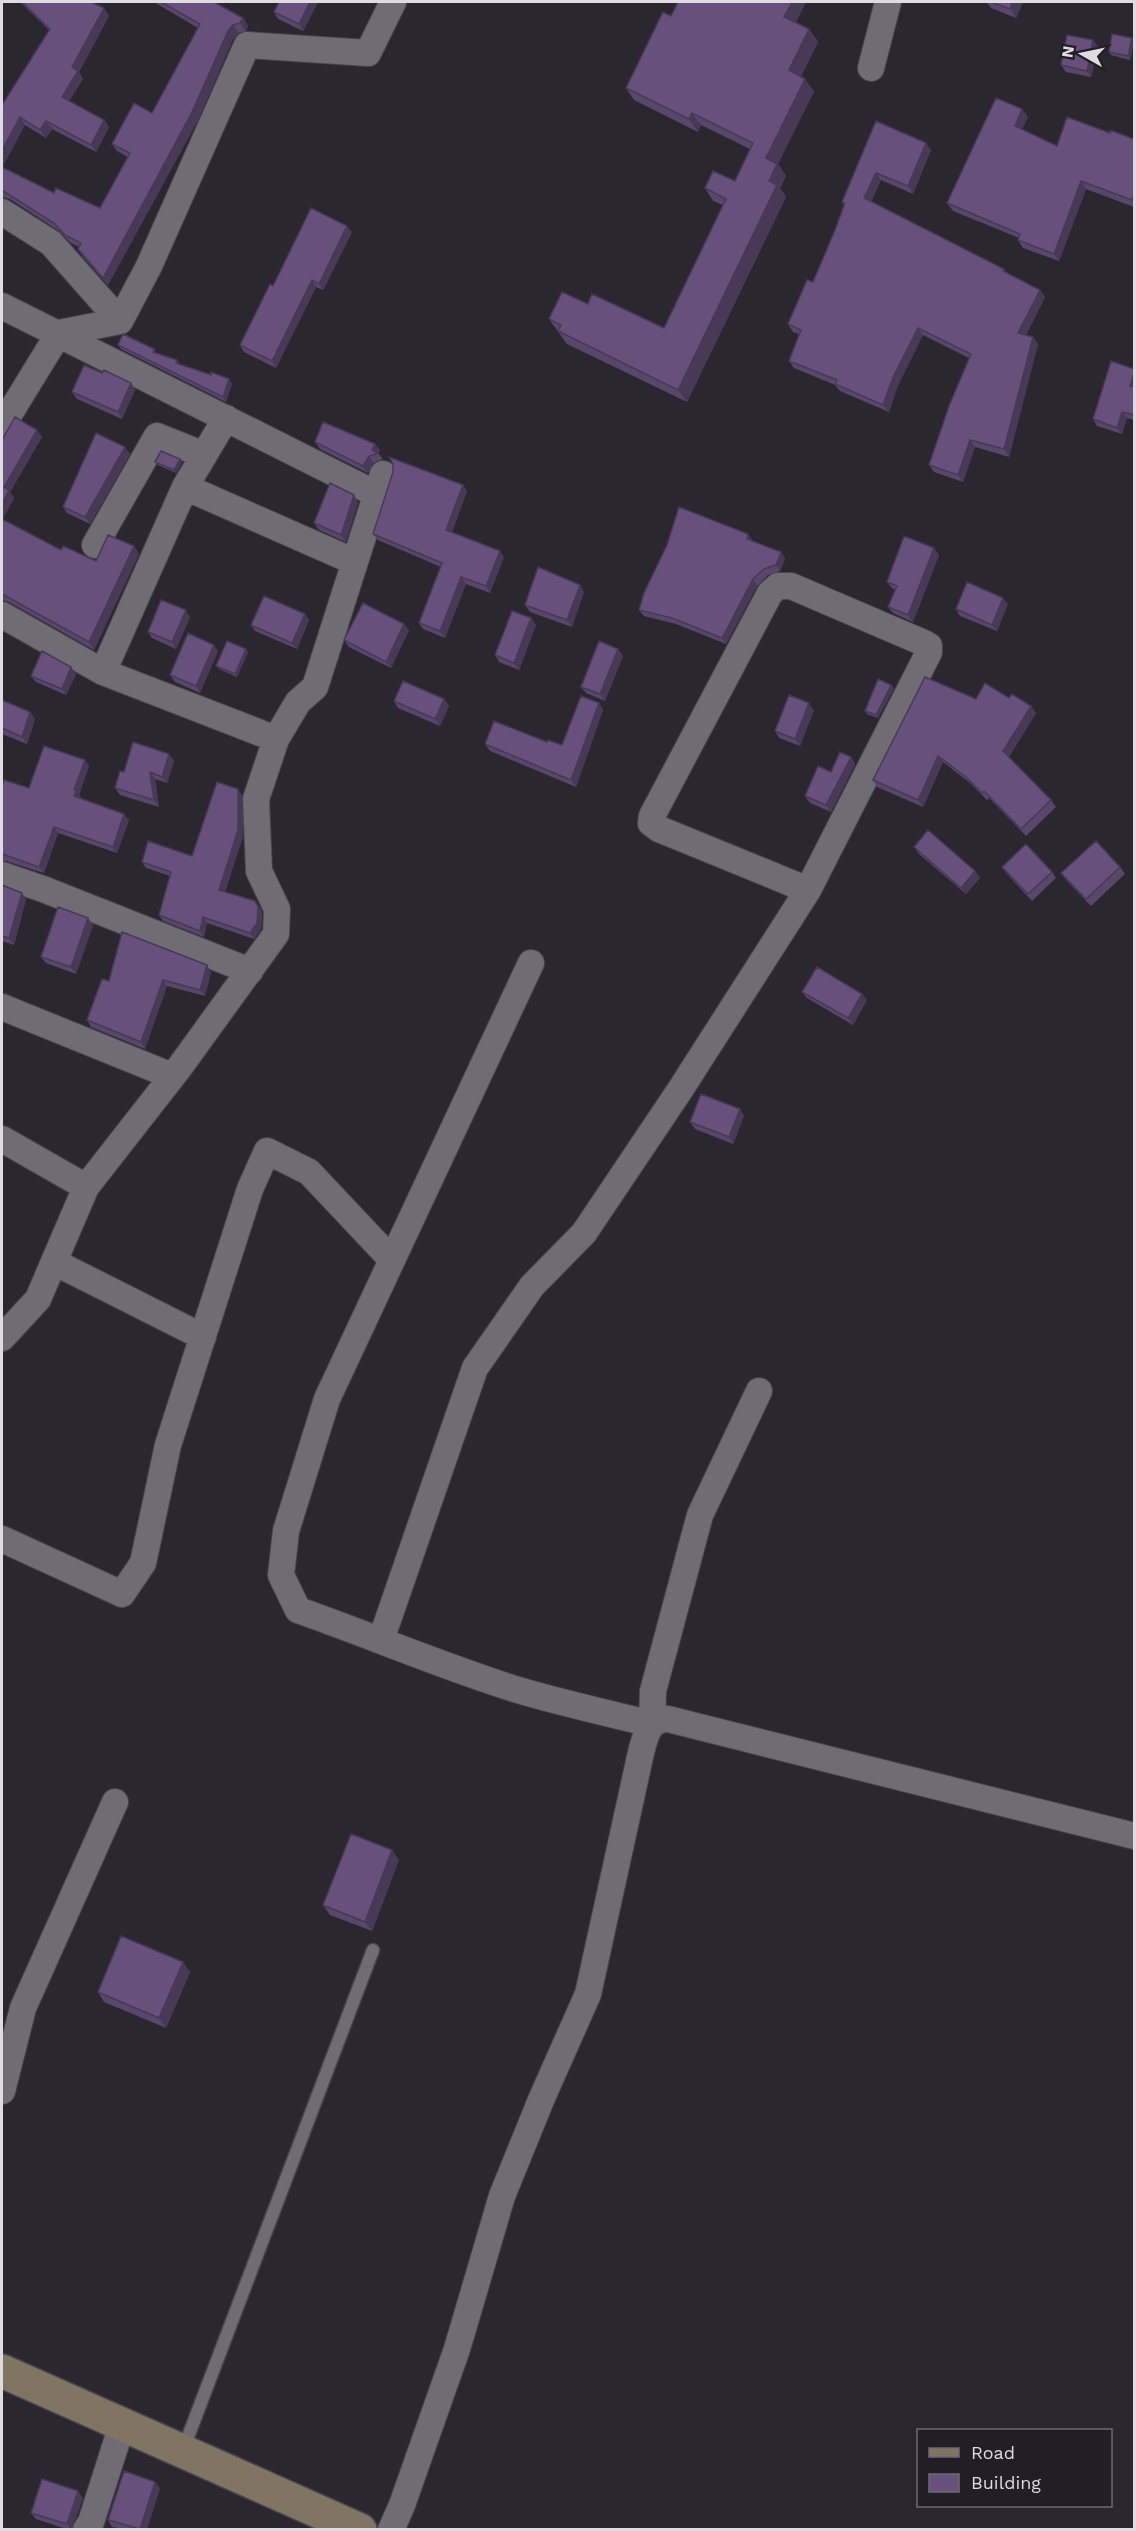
<svg xmlns="http://www.w3.org/2000/svg" width="1136" height="2531" viewBox="0 0 1136 2531" font-family="'Work Sans',sans-serif">
	<style>
		.lines { fill: none; stroke-linecap: round; stroke-linejoin: round }
		.lane-casing { stroke: #48454c; stroke-width: 15 }
		.street-casing { stroke: #48454c; stroke-width: 28 }
		.secondary-casing { stroke: #48454c; stroke-width: 36 }
		.lane { stroke: #706c74; stroke-width: 12 }
		.street { stroke: #706c74; stroke-width: 26 }
		.secondary { stroke: #807463; stroke-width: 33 }
		.wall { fill: #59466b }
		.shaded-wall { fill: #483957 }
		.building { fill: #67517c; stroke: #483957; stroke-width: 1.5 }
	</style>
	<rect width="100%" height="100%" fill="#2b272f"/>
	<g class="lines">
		<defs>
			<path id="lane" d="M183,2450L373,1950"/>
			<path id="street" d="M871,68L888,2
				M2,212L51,243L120,321
				M2,306L376,494
				M2,426L59,333L120,321L149,266L247,45L368,53L393,2
				M185,487L355,562
				M95,545L157,436L204,455
				M2,615L103,672L276,739L298,702L315,687L383,474
				M103,672L185,487L226,418
				M2,875L43,889L250,971
				M531,963L327,1399L286,1531L281,1575L298,1610C372,1636 444,1667 518,1690C562,1703 607,1713 652,1724L653,1691L700,1515L759,1391
				M2,1007L172,1076
				M2,1139L86,1187L38,1299L2,1338
				M86,1187L179,1068L276,934L277,909L259,871L256,799L276,739
				M54,1262L203,1337
				M2,1539L122,1594L143,1563L168,1445L250,1189L267,1151L309,1172L392,1260
				M381,1640L475,1368L532,1286L584,1233L680,1090L808,890L929,652V646L924,643L791,586H778L770,593L652,816L651,823L659,829L808,890
				M2,2091L23,2008L115,1802
				M86,2530L91,2522L122,2425
				M391,2530L402,2505L457,2349L502,2196L541,2100L588,1994L640,1757C644,1741 647,1718 668,1719L1134,1836"/>
			<path id="secondary" d="M2,2371L360,2530"/>
		</defs>
		<use href="#lane" class="lane-casing"/>
		<use href="#street" class="street-casing"/>
		<use href="#secondary" class="secondary-casing"/>
		<use href="#lane" class="lane"/>
		<use href="#street" class="street"/>
		<use href="#secondary" class="secondary"/>
	</g>
	<path class="wall" d="M20,2H91L109,16L79,72L83,79L69,101L104,120L109,127L96,152L52,129L46,138L25,125L2,167L54,193L100,208L128,157L117,151L112,144L152,113L198,28L154,2H214L243,18L248,26L246,31L239,33L233,39L198,120L108,285L83,257L78,249L79,247L71,243L59,231L10,199L2,197V105L49,30Z
		M279,2H318L303,31L278,19L274,12Z
		M986,2H1023L1016,18L991,8Z
		M671,16L796,22L809,29L818,42L801,76L814,91L778,164L786,176L780,188L786,197L687,402L567,344L549,319L588,304L664,328L723,205L713,201L705,188L735,181L750,149L701,125L698,132L634,100L626,88Z
		M1093,40L1098,47L1091,77L1066,72L1061,65Z
		M1134,41L1130,60L1111,55L1109,52Z
		M1022,109L1028,117L1022,129L1057,146L1110,133L1134,139V207L1086,189L1059,261L1023,248L1018,240L1019,238L953,211L947,203Z
		M876,121L931,150L913,194L881,180L871,202L1004,269L1008,274L1045,297L1026,335L1033,337L1038,344L1009,457L975,447L963,482L934,472L929,465L969,358L923,335L898,385L889,412L840,391L835,385L794,368L789,361L799,334L793,332L788,324L813,282L835,230L844,205L842,202Z
		M352,232L323,290L316,287L276,368L244,352L240,345L273,286Z
		M118,345L154,349L156,353L177,360L180,365L211,375L232,384L226,402L121,349Z
		M1134,369V420L1127,418L1122,434L1097,426L1093,419Z
		M102,373L131,383L135,390L122,419L77,399L72,392Z
		M37,430L42,437L10,492L14,498L2,519L61,550L96,561L134,546L139,554L94,650L9,602L2,600V440Z
		M315,442L380,450L378,453L383,459L373,463L368,473L320,449Z
		M130,454L90,524L67,513L63,507Z
		M180,459L182,462L176,473L158,465L155,462Z
		M463,485L467,491L452,532L504,557L490,593L466,584L445,638L423,629L419,623L441,567L378,540L373,534Z
		M358,502L346,542L319,530L314,523Z
		M752,541L781,552L785,559L780,571L768,575L757,586L726,644L676,624L644,616L639,610L753,541Z
		M934,548L939,555L913,622L893,613L888,607L895,590L892,588L887,582Z
		M584,592L572,627L530,612L525,605Z
		M1008,604L997,631L960,616L956,609Z
		M305,614L309,620L297,649L255,631L251,625Z
		M190,617L176,649L152,638L148,632Z
		M531,618L536,625L519,670L499,662L495,655Z
		M409,630L391,668L349,647L344,640Z
		M618,649L623,656L605,701L586,693L581,687Z
		M218,651L200,693L175,682L170,675Z
		M248,652L237,677L219,669L216,666Z
		M76,674L66,695L36,682L31,676Z
		M891,685L894,688L878,718L867,714L865,711Z
		M1009,698L1036,713L1009,757L1051,800L1056,807L1026,836L989,798L987,800L970,783L943,762L923,807L877,787L873,780L976,699Z
		M444,699L449,706L440,726L398,708L394,701Z
		M2,700L30,712L35,719L27,744L2,734Z
		M599,703L603,710L576,787L490,751L485,744L547,742L562,745Z
		M814,710L800,746L779,738L775,731Z
		M169,754L174,761L167,783L155,779L159,807L120,795L115,788L124,772Z
		M851,757L855,764L831,812L810,803L805,796L831,772Z
		M89,766L79,795L81,797L80,798L129,820L117,853L58,833L44,873L6,861L2,862V786L29,788Z
		M242,795L243,836L225,892L259,906L262,912L261,929L254,939L207,923L204,937L163,921L159,915L170,876L146,868L142,862L192,856Z
		M914,847L975,871L980,878L966,894L919,854Z
		M1002,867L1052,872L1056,878L1032,901L1006,873Z
		M1120,867L1125,874L1091,906L1066,880L1061,873Z
		M2,885L26,899L14,945L2,941Z
		M93,925L76,974L46,963L41,957Z
		M211,972L205,996L167,986L145,1049L91,1027L87,1020L109,981Z
		M802,992L867,1000L853,1025L807,998Z
		M740,1109L744,1116L733,1144L695,1129L690,1122Z
		M399,1860L372,1931L330,1915L323,1905Z
		M190,1972L166,2028L104,2002L98,1992Z
		M160,2488L147,2529H122L112,2527L108,2520Z
		M83,2498L72,2529H66L36,2519L31,2513Z"/>
	<path class="shaded-wall" d="M310,2H318L303,31L299,24Z
		M792,2H806L793,29L784,17Z
		M1012,2H1023L1016,18L1010,9Z
		M104,8L109,16L79,72L83,79L67,104L62,97L72,67Z
		M243,18L248,26L246,31L240,23Z
		M233,25L239,33L233,39L198,120L108,285L103,278L228,31Z
		M809,29L818,42L798,83L789,70Z
		M1132,38L1134,41L1130,60L1128,56Z
		M1093,40L1098,47L1091,77L1087,71Z
		M805,79L814,91L778,164L786,176L780,188L786,197L687,402L678,390L769,181L766,158Z
		M1022,109L1028,117L1020,133L1015,126Z
		M692,113L701,125L698,132L689,119Z
		M20,117L25,125L2,168V150Z
		M104,120L109,127L96,152L91,145Z
		M46,121L52,129L46,138L40,130Z
		M926,143L931,150L913,194L908,186Z
		M876,173L881,180L869,206L864,198Z
		M1081,181L1086,189L1059,261L1054,254Z
		M347,226L352,232L323,290L319,284Z
		M312,280L316,287L276,368L272,361Z
		M1040,290L1045,297L1023,341L1018,333Z
		M918,328L923,335L898,385L889,412L883,405L893,377Z
		M1033,337L1038,344L1009,457L1004,449Z
		M1134,373V392L1130,386Z
		M229,379L232,384L226,402L223,397Z
		M131,383L135,390L122,419L118,412Z
		M1122,412L1127,418L1122,434L1117,428Z
		M37,430L42,437L10,492L14,498L2,521V504L4,487Z
		M970,440L975,447L963,482L958,475Z
		M375,444L380,450L378,453L372,450Z
		M125,447L130,454L90,524L85,517Z
		M369,456L373,463L368,473L363,466Z
		M180,459L182,462L176,473L174,470Z
		M463,485L467,491L450,536L446,530Z
		M354,495L358,502L346,542L341,535Z
		M748,534L753,541L751,545L747,539Z
		M134,546L139,554L94,650L89,642Z
		M934,548L939,555L913,622L908,615Z
		M500,551L504,557L490,593L486,586Z
		M781,552L785,559L780,571L776,565Z
		M461,577L466,584L445,638L440,631Z
		M753,579L757,586L726,644L722,638Z
		M580,585L584,592L572,627L567,620Z
		M1003,598L1008,604L997,631L992,625Z
		M186,610L190,617L176,649L172,642Z
		M305,614L309,620L297,649L292,643Z
		M531,618L536,625L519,670L514,663Z
		M404,624L409,630L391,668L386,662Z
		M214,645L218,651L200,693L196,686Z
		M246,649L248,652L237,677L235,674Z
		M618,649L623,656L605,701L600,694Z
		M71,667L76,674L66,695L62,689Z
		M891,685L894,688L878,718L876,715Z
		M444,699L449,706L440,726L435,719Z
		M599,703L603,710L576,787L571,780Z
		M809,703L814,710L800,746L795,739Z
		M1031,706L1036,713L1008,758L1003,751Z
		M30,712L35,719L27,744L22,737Z
		M169,754L174,761L167,783L162,777Z
		M938,756L943,762L923,807L918,800Z
		M851,757L855,764L831,812L826,805Z
		M85,760L89,766L79,795L81,797L79,803L74,796V790Z
		M150,772L155,779L159,807L154,800Z
		M238,789L242,795L243,836L223,896L219,890Z
		M124,814L129,820L117,853L113,847Z
		M54,827L58,833L44,873L39,867Z
		M975,871L980,878L966,894L961,888Z
		M22,893L26,899L14,945L9,938Z
		M255,901L262,912L261,929L254,939L250,933Z
		M203,917L207,923L204,937L200,931Z
		M88,918L93,925L76,974L71,967Z
		M207,965L211,972L205,996L200,990Z
		M163,980L167,986L145,1049L141,1042Z
		M862,994L867,1000L853,1025L848,1018Z
		M740,1109L744,1116L733,1144L729,1137Z
		M392,1850L399,1860L372,1931L365,1922Z
		M183,1962L190,1972L166,2028L159,2018Z
		M155,2482L160,2488L147,2529H140Z
		M78,2491L83,2498L72,2529H70L67,2524Z"/>
	<path class="building" d="M22,2H91L104,8L72,67L78,71L62,97L104,120L91,145L46,121L40,130L20,117L2,150V105L50,29Z
		M161,2H214L243,18L240,23L233,25L228,31L192,112L103,278L78,249L81,243L65,235L54,223L5,192L2,191V167L54,193L56,188L100,208L130,153L112,144L134,103L152,113L200,24Z
		M279,2H310L299,24L274,12Z
		M678,2H792L784,17L809,29L789,70L805,79L766,158L777,164L769,181L777,185L678,390L558,331L561,325L549,319L562,292L588,304L592,294L664,328L726,199L705,188L713,171L735,181L753,143L692,113L689,119L626,88L663,12L671,16Z
		M991,2H1012L1010,9Z
		M1112,34L1132,38L1128,56L1109,52Z
		M1067,35L1093,40L1087,71L1061,65Z
		M996,98L1022,109L1015,126L1057,146L1067,117L1110,133V130L1134,139V193L1132,200L1081,181L1054,254L1018,240L1020,234L947,203Z
		M876,121L926,143L908,186L876,173L864,198L1004,269L1003,271L1040,290L1018,333L1033,337L1004,449L970,440L958,475L929,465L949,406L971,354L918,328L893,377L883,405L835,384L837,380L789,361L801,330L788,324L807,280L813,282L835,230L845,203L842,202Z
		M311,208L347,226L319,284L312,280L272,361L240,345L270,284L273,286Z
		M123,334L154,349L153,352L177,360L176,363L211,375V372L229,379L223,397L118,345Z
		M1111,361L1134,369V373L1130,386L1134,387V415L1122,412L1117,428L1093,419Z
		M84,365L102,373L104,370L131,383L118,412L72,392Z
		M15,417L37,430L4,487L9,490L2,504V440Z
		M323,422L375,444L372,450L378,453L369,456L363,466L315,442Z
		M96,433L125,447L85,517L63,507Z
		M161,451L180,459L174,470L155,462Z
		M389,457L463,485L446,530L500,551L486,586L461,577L440,631L419,623L442,563L373,534L393,472V464Z
		M330,483L354,495L341,535L314,523Z
		M679,507L748,534L747,539L781,552L776,565L764,569L753,579L722,638L672,618L639,610L644,593L667,545Z
		M2,519L61,550L63,546L96,561L108,535L134,546L89,642L2,594Z
		M904,536L934,548L908,615L888,607L897,586L887,582Z
		M538,567L580,585L567,620L525,605Z
		M967,582L1003,598L992,625L956,609Z
		M264,596L305,614L292,643L251,625Z
		M161,600L186,610L172,642L148,632Z
		M363,603L404,624L386,662L344,640Z
		M512,611L531,618L514,663L495,655Z
		M188,633L214,645L196,686L170,675Z
		M227,641L246,649L235,674L216,666Z
		M599,641L618,649L600,694L581,687Z
		M42,651L71,667L62,689L31,676Z
		M925,677L976,699L985,683L1009,698L1012,694L1031,706L1003,751L1051,800L1021,829L984,791L982,793L966,777L938,756L918,800L873,780Z
		M878,679L891,685L876,715L865,711Z
		M403,681L444,699L435,719L394,701Z
		M789,695L809,703L795,739L775,731Z
		M581,696L599,703L571,780L485,744L494,721L547,742L548,740L562,745Z
		M2,700L30,712L22,737L2,728Z
		M133,742L169,754L162,777L150,772L154,800L115,788L120,771L124,772Z
		M44,746L85,760L74,790L76,791L74,796L124,814L113,847L54,827L39,867L2,854V786L4,780L29,788Z
		M840,752L851,757L826,805L805,796L818,766L831,772Z
		M217,782L238,789V830L219,890L255,901L258,906L257,923L250,933L203,917L200,931L159,915L171,872L142,862L148,841L192,856Z
		M928,830L975,871L961,888L914,847Z
		M1096,841L1120,867L1086,899L1061,873Z
		M1026,844L1052,872L1028,894L1002,867Z
		M2,885L22,893L9,938L2,936Z
		M58,907L88,918L71,967L41,957Z
		M122,932L207,965L200,990L163,980L141,1042L87,1020L102,979L109,981Z
		M817,967L862,994L848,1018L802,992Z
		M701,1094L740,1109L729,1137L690,1122Z
		M351,1834L392,1850L365,1922L323,1905Z
		M121,1936L183,1962L159,2018L98,1992Z
		M124,2471L155,2482L140,2529L108,2520Z
		M42,2479L78,2491L67,2524L31,2513Z"/>
	<rect width="1136" height="2531" fill="none" stroke="#dfdce1" stroke-width="6"/>
	<rect x="917" y="2429" width="195" height="78" fill="#211e25" stroke="#6d6a70" stroke-width="1.5"/>
	<rect x="929" y="2448" width="30" height="9" fill="#807463" stroke="#6d6a70" stroke-width="1.5"/>
	<text x="971" y="2459" font-size="18" fill="#dfdce1">Road</text>
	<rect x="929" y="2474" width="30" height="18" fill="#67517c" stroke="#6d6a70" stroke-width="1.5"/>
	<text x="971" y="2489" font-size="18" fill="#dfdce1">Building</text>
	<g transform="translate(1082 54) rotate(279)" stroke="#211e25" stroke-width="4.5" paint-order="stroke">
	<path d="M0-4.5L10 22L0 15L-10 22Z" fill="#dfdce1"/>
	<text y="-9" font-size="16" font-weight="bold" text-anchor="middle" fill="#dfdce1">N</text>
	</g>
</svg>
